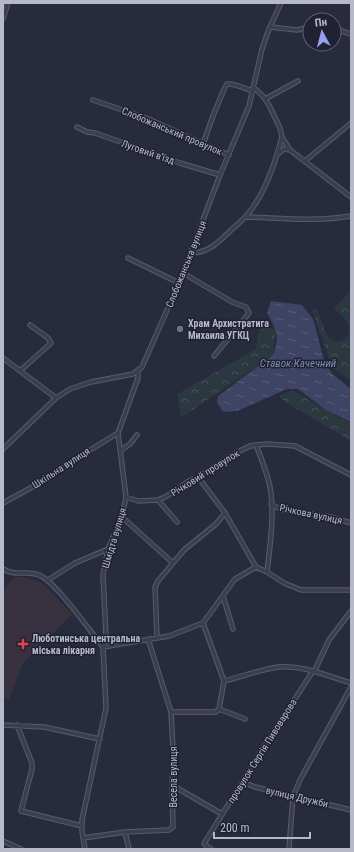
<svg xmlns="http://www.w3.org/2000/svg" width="354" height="852" viewBox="0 0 354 852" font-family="'Roboto Condensed',sans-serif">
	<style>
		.medical { fill: #38323f }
		.forest { fill: url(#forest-crowns) }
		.water { fill: url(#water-ripples) }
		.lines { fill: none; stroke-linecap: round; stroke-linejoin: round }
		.minor-casing { stroke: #595b6b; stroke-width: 5.5 }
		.minor { stroke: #3b3e4e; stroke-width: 3.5 }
		.worship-dot { fill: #6b7280; stroke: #202233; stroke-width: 1.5 }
		.health-dot { fill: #e0444e; stroke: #202233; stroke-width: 1.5 }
		.labels { text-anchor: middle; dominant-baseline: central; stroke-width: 3; stroke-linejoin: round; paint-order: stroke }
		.street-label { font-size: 10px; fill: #b7b9c8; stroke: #202233 }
		.poi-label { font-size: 10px; font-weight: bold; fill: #b7b9c8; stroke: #202233; text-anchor: start }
		.water-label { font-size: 11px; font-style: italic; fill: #8288ad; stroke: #202233 }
	</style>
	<defs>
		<pattern id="forest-crowns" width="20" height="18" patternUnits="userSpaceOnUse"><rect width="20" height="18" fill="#2a383f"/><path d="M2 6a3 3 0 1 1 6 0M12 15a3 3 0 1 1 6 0" fill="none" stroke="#475359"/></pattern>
		<pattern id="water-ripples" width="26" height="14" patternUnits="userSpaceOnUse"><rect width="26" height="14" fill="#3f4464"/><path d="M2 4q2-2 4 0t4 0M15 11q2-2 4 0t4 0" fill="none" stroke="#585d79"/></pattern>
	</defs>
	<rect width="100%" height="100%" fill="#272b3d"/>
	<path class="medical" d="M15,577H22L41,582L72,614L23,663L9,700L3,697V591Z"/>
	<path class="forest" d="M351,291V380L332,368L312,309H316C324,320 322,337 336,342L344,340L349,333C350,323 343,315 335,311L334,308Z
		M260,324L276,330L272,356L181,418L177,394L256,349Z
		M294,391L340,418L351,423V441L285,402L279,396L286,392Z"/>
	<path class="water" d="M271,301L302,305L313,319L324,360L332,374L351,389V422L326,410L298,389H287L237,411L223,412L217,402L218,396L272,356C281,338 276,329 267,313Z"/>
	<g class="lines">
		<defs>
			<path id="minor" d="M3,19L8,3
				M270,27L297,30L310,27
				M334,29L351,34
				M253,87L262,95L269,105L280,128L282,137L290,150L351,197
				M265,99L298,81
				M93,100L146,118L229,155
				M77,127L87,132L95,133L180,163L220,175
				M203,144L213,116L225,87L227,84C235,83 245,89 253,91
				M278,154L284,149L290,150
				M305,161L351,123
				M246,217C281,218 316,222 351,216
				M191,253C207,253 217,244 228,233C234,227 241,222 246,216C265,195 275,164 282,137
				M128,258L179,283
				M183,273L232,302L246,307L249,313L214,356
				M3,358L56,398
				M20,371L51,343L48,338L30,325
				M256,445C262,460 269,477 271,493C274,519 270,546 267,572
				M3,449L56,398L70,389L91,382L133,374L142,367L179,283L220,175L249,106L262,49L269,29L281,3
				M120,451L130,444L137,435
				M198,477L225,513L256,567
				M126,497L138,501L158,500L167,496L189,481L198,477L234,454L250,446L256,445L268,444L295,446L351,475
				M158,500L177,522
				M3,503L47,479L82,455L118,433
				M271,504L276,507L284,510L331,517L351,523
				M122,517L173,563
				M3,569C17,577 26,570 39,575C56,582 90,631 103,647
				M48,580L75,563L108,549
				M223,596L233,629
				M157,638L155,587L158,581L184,550L216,524L225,513
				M103,647L169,636L203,623L235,579L256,567L267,572L284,583L301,590H351
				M314,672L329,640L351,611
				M224,681C240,677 263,669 278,667C303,665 328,676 351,683
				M219,709L245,719
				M171,712H216L219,709L224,681L203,623
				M3,725L44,727L100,739
				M17,725L32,763V769L21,811L82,826
				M243,782L255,787L351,810
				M172,783L177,788L222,814
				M125,832L129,849
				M83,838L125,832L169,830L173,827L172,787L173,749L171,712L148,639
				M3,841L21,849
				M85,849L82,832V820L106,708L103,647L106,637L103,575L108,549L122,517L126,497L118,433L138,378V371
				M211,849L204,844L205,842L265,745L313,671
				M289,849L293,796L301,778L351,687"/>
		</defs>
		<use href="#minor" class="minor-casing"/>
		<use href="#minor" class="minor"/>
	</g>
	<circle class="worship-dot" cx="180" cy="329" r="4"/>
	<path class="health-dot" d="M21 638h4v4h4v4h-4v4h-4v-4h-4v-4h4z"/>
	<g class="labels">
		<g class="street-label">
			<text transform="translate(172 131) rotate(23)">Слобожанський провулок</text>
			<text transform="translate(148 152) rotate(19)">Луговий в'їзд</text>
			<text transform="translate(186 264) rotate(-68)">Слобожанська вулиця</text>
			<text transform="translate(61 468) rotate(-33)">Шкільна вулиця</text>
			<text transform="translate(205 473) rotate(-32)">Річковий провулок</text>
			<text transform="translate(311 514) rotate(12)">Річкова вулиця</text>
			<text transform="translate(114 538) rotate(-73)">Шмідта вулиця</text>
			<text transform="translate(262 751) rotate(-58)">провулок Сергія Пивоварова</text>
			<text transform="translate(173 777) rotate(-90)">Весела вулиця</text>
			<text transform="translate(297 797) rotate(13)">вулиця Дружби</text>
		</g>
		<g class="poi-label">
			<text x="188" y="323">Храм Архистратига<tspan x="188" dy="12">Михаила УГКЦ</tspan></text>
			<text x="32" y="638">Люботинська центральна<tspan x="32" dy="12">міська лікарня</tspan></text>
		</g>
		<g class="water-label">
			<text x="298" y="363">Ставок Качечний</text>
		</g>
	</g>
	<rect width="354" height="852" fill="none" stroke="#b7b9c8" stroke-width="8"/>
	<g transform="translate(322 32) rotate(353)"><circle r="19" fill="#202233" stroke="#5c5e6f"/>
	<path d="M0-3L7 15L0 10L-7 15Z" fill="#969fef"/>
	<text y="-6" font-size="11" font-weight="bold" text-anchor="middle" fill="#b7b9c8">Пн</text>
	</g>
	<path d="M214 832v6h96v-6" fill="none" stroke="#b7b9c8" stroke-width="2"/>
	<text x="220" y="832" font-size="12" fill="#b7b9c8" stroke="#202233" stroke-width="3" paint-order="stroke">200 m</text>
</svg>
